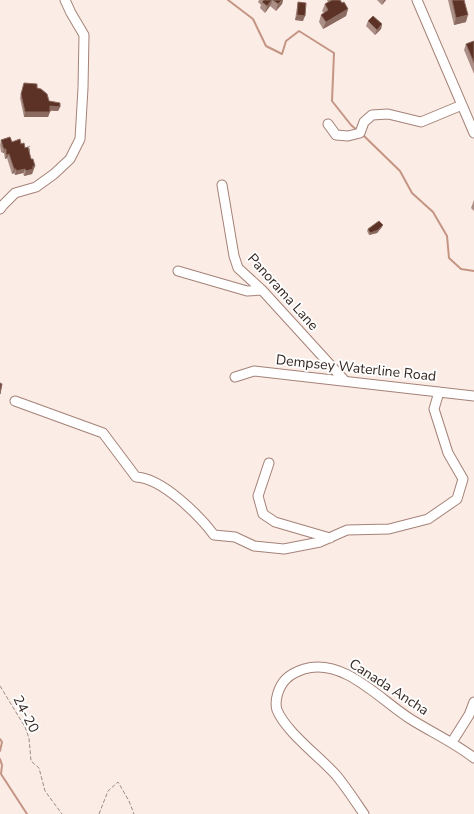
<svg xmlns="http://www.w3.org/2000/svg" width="474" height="814" viewBox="0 0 474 814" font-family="'Nunito Sans',sans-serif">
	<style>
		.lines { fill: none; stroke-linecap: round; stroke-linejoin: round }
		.stream { stroke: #c59584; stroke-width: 2 }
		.minor-casing { stroke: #a58277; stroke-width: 11 }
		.path { stroke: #9a8c86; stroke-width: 1; stroke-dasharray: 4 2; stroke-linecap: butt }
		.minor { stroke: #fff; stroke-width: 9 }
		.wall { fill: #ab8f86 }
		.shaded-wall { fill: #8b6a5f }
		.building { fill: #5b3225; stroke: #8b6a5f }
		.labels { text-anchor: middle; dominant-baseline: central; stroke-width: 4; stroke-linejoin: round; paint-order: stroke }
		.street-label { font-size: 14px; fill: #352722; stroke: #fdfdfd }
	</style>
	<rect width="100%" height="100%" fill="#fbece6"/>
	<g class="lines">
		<path class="stream" d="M228,0L253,19L266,46L282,54L286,41L299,31L334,53L332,101L351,125L358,131
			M363,135L400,171L412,193L433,212L447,236L449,258L461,269L474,271
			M0,739L2,742L0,751
			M0,759L2,765L1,774L27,814"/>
		<defs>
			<path id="minor" d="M417,0L474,133
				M328,124L336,135L348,136L360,133L364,122L372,115L388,114L421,122L462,105
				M222,185L234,256L238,268L262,290L345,381
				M0,209L3,205L15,193L36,187L54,174L70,159L80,139L83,88L84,35L71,13L65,0
				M178,271L247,291L262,290
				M235,377L254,371L474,396
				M15,401L103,433L136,477C162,478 199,515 214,535L235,537L254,546L284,549L320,542L347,530L389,529L428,519L457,499L463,479L448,453L434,409L439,392
				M269,463L258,496L263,514L275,522L330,538
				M452,742L469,715L474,702
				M364,814C355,801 346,787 336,775C320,757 286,732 277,710C274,700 279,686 286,679C291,674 298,671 304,669C344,657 381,701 412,720C433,733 455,743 474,758"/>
		</defs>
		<use href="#minor" class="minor-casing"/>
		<path class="path" d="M27,148L30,146L29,152
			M0,686L25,727L29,738L31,761L39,768L45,791L62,814
			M99,814L108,791L118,782L129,801L134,814"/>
		<use href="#minor" class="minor"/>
	</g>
	<path class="wall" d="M259,0H283L282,4L276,11L270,6L265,13L260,8L261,5L258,2Z
		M327,0H340L342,3L348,9L346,16L323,29L319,22L321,15L324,13L322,11L325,4L328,2Z
		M377,0H386L382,5Z
		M448,0H464L466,22L454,25Z
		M298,2L303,21L295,20L297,7Z
		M368,21L382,24L381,29L375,35L366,26Z
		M474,41V74L464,50L466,44Z
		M24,83L37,88L49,101L60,107L58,111H50L48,117H24L20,98Z
		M1,140L21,144L25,148L35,166L32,174L24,176L23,173L15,175L14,173L12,174L7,158L5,159L4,153H3L1,152L0,145Z
		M474,200V211L471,208Z
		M382,227L377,233L369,235L367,231L368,229Z"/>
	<path class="shaded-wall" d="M273,0L270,6L265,13L267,6Z
		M282,0H283L282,4L276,11L278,4Z
		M384,0H386L382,5Z
		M348,9L346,16L323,29L326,22Z
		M297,15L305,16L303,21L295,20Z
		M468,15L466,22L454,25L456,18Z
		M382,24L381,29L375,35L377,30Z
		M50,106L60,107L58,111L48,110Z
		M25,112H50L48,117H24Z
		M4,149H6L4,153H3Z
		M9,154L7,158L5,159L6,155Z
		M33,166H35L32,174L24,176L26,171Z
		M14,169H16L14,173L12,174Z
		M25,169L23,173L15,175L16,171Z
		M383,225L382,227L377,233L369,235L370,233Z"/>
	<path class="building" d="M264,0H272L267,6L262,2Z
		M273,0H282L278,4Z
		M332,0H340L342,3L344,2L348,9L326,22L321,15L328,10L325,4Z
		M452,0H464L468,15L456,18Z
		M298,2L306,3L305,16L297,15Z
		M373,16L382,24L377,30L368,21Z
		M474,41V63L466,44Z
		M24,83L37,84V88L41,89L47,94L49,101L60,103V107L50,106V112H25L21,94Z
		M10,137L12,142L20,139L21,144L24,143L25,148L28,147L31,159H33L35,166H33V169L26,171L25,169L16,171V169H14L9,154L6,155V149H4L3,147L1,140Z
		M379,221L383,225L378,230L370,233L368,229Z
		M0,383L2,384L0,394Z"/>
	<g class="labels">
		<g class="street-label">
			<text transform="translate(283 292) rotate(48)">Panorama Lane</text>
			<text transform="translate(356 368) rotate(6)">Dempsey Waterline Road</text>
			<text transform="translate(389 687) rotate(33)">Canada Ancha</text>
			<text transform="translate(26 714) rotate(63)">24-20</text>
		</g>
	</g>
</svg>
